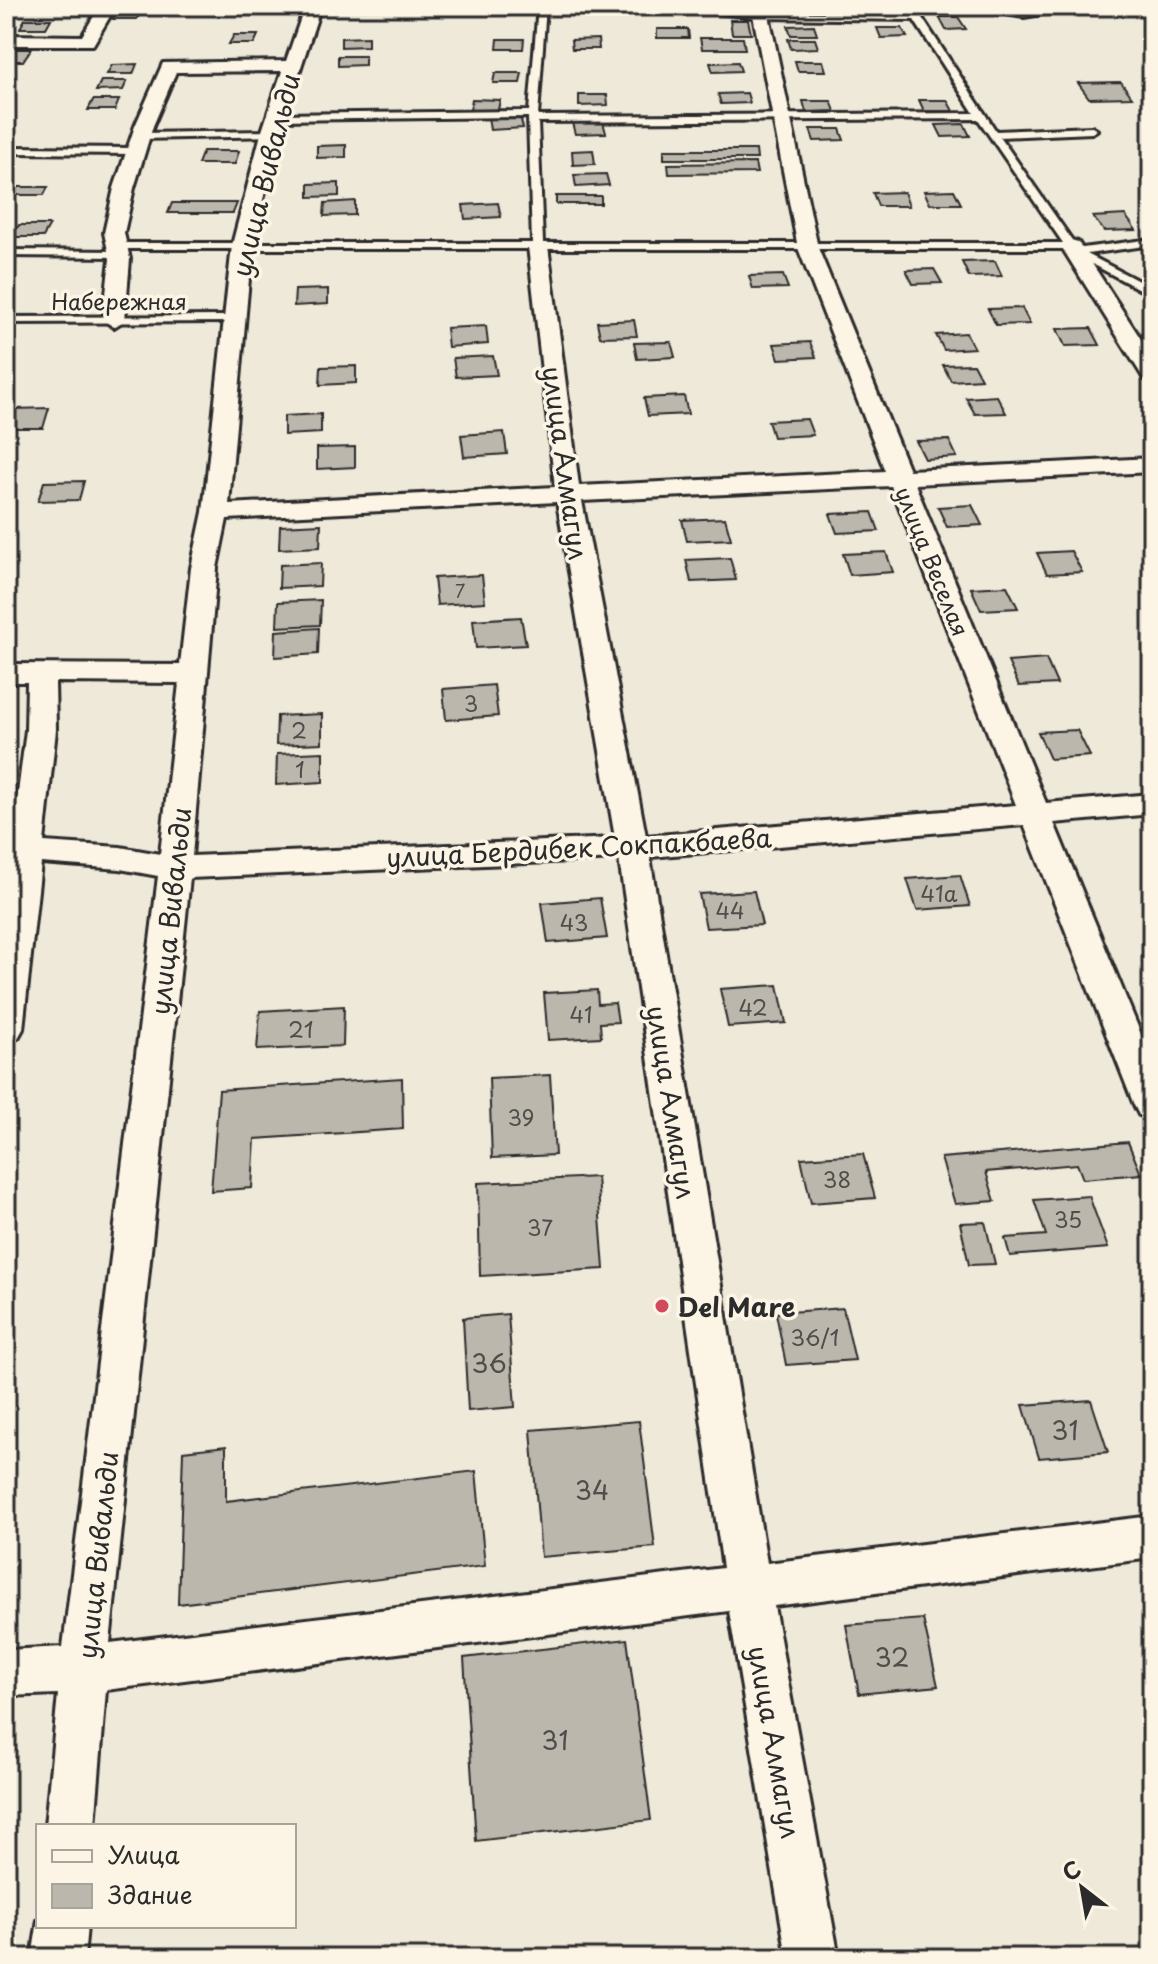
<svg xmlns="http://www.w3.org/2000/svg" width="1158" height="1964" viewBox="0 0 1158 1964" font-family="'Playpen Sans',sans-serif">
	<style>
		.building { fill: #bcb7ac; stroke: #2b2b2b; stroke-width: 2 }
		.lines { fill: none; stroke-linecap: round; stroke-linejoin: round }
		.lane-casing { stroke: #2b2b2b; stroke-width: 6 }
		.street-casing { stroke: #2b2b2b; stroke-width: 6 }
		.lane { fill: #fcf5e5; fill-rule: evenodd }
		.street { fill: #fcf5e5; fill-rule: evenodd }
		.poi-dot { fill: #d1495b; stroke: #fcf5e5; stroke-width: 3 }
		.labels { text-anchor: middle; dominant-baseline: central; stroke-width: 7; stroke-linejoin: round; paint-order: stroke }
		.far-number-label { font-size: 18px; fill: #4f4e4b }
		.far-street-label { font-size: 22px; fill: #2b2b2b; stroke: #fcf5e5 }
		.number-label { font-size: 22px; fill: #4f4e4b }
		.street-label { font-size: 26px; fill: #2b2b2b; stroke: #fcf5e5 }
		.poi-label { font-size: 26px; font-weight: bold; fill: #2b2b2b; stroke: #fcf5e5; text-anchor: start }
		.near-number-label { font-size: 26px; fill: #4f4e4b }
	</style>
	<rect width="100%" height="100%" fill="#efe9da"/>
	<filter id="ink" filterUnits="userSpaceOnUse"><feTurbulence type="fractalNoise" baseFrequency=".0125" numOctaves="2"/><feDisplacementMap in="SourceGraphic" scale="16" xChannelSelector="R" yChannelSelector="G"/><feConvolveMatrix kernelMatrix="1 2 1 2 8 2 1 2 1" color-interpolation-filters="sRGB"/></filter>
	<g filter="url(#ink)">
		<path class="building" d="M117,11H141L137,19H113Z
			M939,17H958L966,29L946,30Z
			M25,19H51L46,28H20Z
			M730,20H748L751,34H732Z
			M814,25L817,35H791L788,26Z
			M877,28H902L907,37L881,38Z
			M657,29H688L689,38H657Z
			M234,35H258L254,44H229Z
			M368,37V46L341,47V38Z
			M700,38H743L745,49H702Z
			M498,39H524L523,49H497Z
			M598,39L599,49H572L571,40Z
			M788,39H815L818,48L791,49Z
			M6,49H31L23,61H6Z
			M338,56H365V65L338,66Z
			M795,61H823L826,71H798Z
			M738,62L741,71L713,72L710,63Z
			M137,64L133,74H107L112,65Z
			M495,73H522L520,83H493Z
			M101,81H127L123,90L96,91Z
			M1121,82L1132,97L1089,98L1078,83Z
			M747,93L750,103L721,104L718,94Z
			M579,95H607L608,105L579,106Z
			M472,99L500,100L498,110H470Z
			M93,100H119L115,110H88Z
			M919,100H947L953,111H924Z
			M803,101H831L835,111L806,112Z
			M520,116L523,128L490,130L488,117Z
			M603,122L606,133L575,134L572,123Z
			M964,124L970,136L942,137L936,125Z
			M810,129H840L844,140L814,141Z
			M346,145V157L317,158V146Z
			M593,150L595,164L573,165L572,151Z
			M664,150H756L757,159H664Z
			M203,151H239L235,164H198Z
			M755,163L757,173L669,174L668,164Z
			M606,174L609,185L576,187L574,175Z
			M339,183V196L309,197V184Z
			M6,187H48L44,195H6Z
			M954,190L961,204H930L924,191Z
			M904,192L909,206H878L873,193Z
			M556,196H601V204H556Z
			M355,201V215L324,216L325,203Z
			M172,203H237L233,213H168Z
			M498,203L501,217L465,219L463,205Z
			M1125,215L1136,230L1104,231L1093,217Z
			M19,225H50L43,237H11Z
			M995,261L1002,276L969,277L962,262Z
			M934,269L942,283L913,284L906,270Z
			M783,275L788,288L753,289L749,276Z
			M328,289V304L294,306L295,290Z
			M1022,308L1030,324L996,325L988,309Z
			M634,320L637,336L600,337L597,322Z
			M486,326L488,344L448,347L446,328Z
			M1091,328L1100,345L1065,346L1057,329Z
			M966,333L974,348L944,350L936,335Z
			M671,342L675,357L637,359L634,343Z
			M810,342L816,357L779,359L774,344Z
			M493,356L497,375L456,377L453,358Z
			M973,364L981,379L951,381L943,365Z
			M356,366V383L320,385L321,367Z
			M684,396L688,414L648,416L644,398Z
			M997,396L1006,413L975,414L966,398Z
			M49,408L43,428H8L14,409Z
			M321,414V433L284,435V416Z
			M807,419L813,435L773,437L768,421Z
			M504,432L507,454L464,457L461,435Z
			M949,440L957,457L925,459L916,441Z
			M355,447V467L317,469V448Z
			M84,481L79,500L38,501L44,482Z
			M972,505L982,525L947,527L938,507Z
			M872,512L879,531L837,533L830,514Z
			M725,518L731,539L687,541L682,520Z
			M321,524L320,547L279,549L280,526Z
			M1071,551L1082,572L1047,574L1037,553Z
			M886,552L893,572L850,575L843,554Z
			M730,558L736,580L691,582L686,560Z
			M321,563L320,586L279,588L280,565Z
			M482,575L485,602L437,605L434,578Z
			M1007,586L1018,608L981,610L971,588Z
			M321,600L320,625L277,627L278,602Z
			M521,617L526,645L476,648L473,620Z
			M319,628L318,654L275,657L276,631Z
			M1046,659L1057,684L1019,686L1008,662Z
			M494,685L498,716L446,720L443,689Z
			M322,714V743L276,745L277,716Z
			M1077,730L1090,756L1050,759L1038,732Z
			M323,752V782L276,785L277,754Z
			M960,875L970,906L917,910L907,879Z
			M754,891L762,925L706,928L699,894Z
			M600,898L607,938L548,943L542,903Z
			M778,985L786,1023L728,1027L720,989Z
			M597,990L598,1004L615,1003L618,1022L600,1023L601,1037L548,1040L544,993Z
			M344,1006L343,1046L257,1050L260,1011Z
			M550,1075L555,1155L492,1158L489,1078Z
			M402,1078L403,1129L255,1139L252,1188L211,1191L219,1090Z
			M1128,1142L1141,1174L1083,1179L1077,1164L986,1172L995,1201L955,1204L941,1158Z
			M863,1154L875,1198L811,1203L801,1158Z
			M597,1177L604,1269L480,1276L478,1183Z
			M1089,1196L1108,1248L1010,1256L1005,1238L1046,1235L1034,1200Z
			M985,1222L995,1264L969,1265L960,1223Z
			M843,1308L855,1360L786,1365L776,1313Z
			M508,1314L515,1407L468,1411L463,1318Z
			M1091,1400L1108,1452L1039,1458L1023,1405Z
			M639,1421L655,1547L541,1557L531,1430Z
			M226,1446V1501L476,1471L485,1566L178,1604L183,1451Z
			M923,1619L938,1686L859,1694L846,1625Z
			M627,1639L651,1820L476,1841L464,1658Z"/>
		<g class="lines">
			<defs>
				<path id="lane" d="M538,6H546L538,116L974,113L914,20L761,18L657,6L761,12L911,14L908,9L915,7L996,131L1092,127L1097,130L1092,133L1000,137L1076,246L1071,249H117L112,246L117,243H532L528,117L276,120L271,117L276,114L529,111ZM978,119L1063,243H543L538,122Z
					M927,6H991L1024,11L1090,6L1024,17L981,10L931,9Z
					M270,131L273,132V136L141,139L136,136L141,133Z
					M6,147L136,148L141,151L136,154L6,153Z
					M1152,239V245L1087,254L1152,288V296L1070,252L1075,249Z
					M6,250L119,251L124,254L119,257L6,256Z
					M6,317L233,316L239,319L233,322L6,323Z"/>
				<path id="street" d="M100,6H116L93,45H6V35L82,36Z
					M305,6H321L279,134L252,245L229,504L555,487L528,246L538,240L548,246L579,486L885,471L798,248L753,15L759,6H775L769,15L818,248L909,470L1152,458V472L915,484L1046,803L1152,794V814L1054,823L1152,1061V1119L1139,1115L1134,1105L1024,825L650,857L767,1563L1152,1516V1558L774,1606L839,1958H787L729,1611L106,1690L95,1826H45L58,1694L6,1696V1650L63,1647L158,876L120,869L41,863L23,1029L18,1038L6,1042V891L10,861H6V839L12,840L26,730L27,682H6V664L180,665L191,568L203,512L232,245L261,134L282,71L176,72L153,126L134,188L124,233L130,259L125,320L114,327L103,320L110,259L104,233L114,188L135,126L163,63L286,61ZM891,486L1016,805L646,836L582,501ZM557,502L615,838L192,856L217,568L227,519ZM55,682L179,683L160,854L120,847L44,842L56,730ZM619,859L723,1568L110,1643L190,878Z
					M1071,240L1078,242L1152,356V381L1144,379L1141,374L1061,246Z
					M38,1920V1926H87L84,1958H32Z"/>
			</defs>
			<use href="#lane" class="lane-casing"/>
			<use href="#street" class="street-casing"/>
			<use href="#lane" class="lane"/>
			<use href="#street" class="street"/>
		</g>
	</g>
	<circle class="poi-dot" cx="662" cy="1306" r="8"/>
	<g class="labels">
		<g class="far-number-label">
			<text x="460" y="590">7</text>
		</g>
		<g class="far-street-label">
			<text x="119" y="300">Набережная</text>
			<text transform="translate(933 561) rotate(68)">улица Веселая</text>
		</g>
		<g class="number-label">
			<text x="471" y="702">3</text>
			<text x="299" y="729">2</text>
			<text x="300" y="768">1</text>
			<text x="939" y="892">41а</text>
			<text x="730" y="909">44</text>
			<text x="574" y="921">43</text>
			<text x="753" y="1006">42</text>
			<text x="581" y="1013">41</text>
			<text x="301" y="1028">21</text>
			<text x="521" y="1116">39</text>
			<text x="837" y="1178">38</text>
			<text x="1068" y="1218">35</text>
			<text x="540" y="1226">37</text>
			<text x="815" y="1336">36/1</text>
		</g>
		<g class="street-label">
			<text transform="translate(265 175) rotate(-76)">улица Вивальди</text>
			<text transform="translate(566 463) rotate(82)">улица Алмагул</text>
			<text transform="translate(579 847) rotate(-3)">улица Бердибек Сокпакбаева</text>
			<text transform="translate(170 911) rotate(-84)">улица Вивальди</text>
			<text transform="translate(672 1102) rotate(81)">улица Алмагул</text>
			<text transform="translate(97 1555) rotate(-84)">улица Вивальди</text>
			<text transform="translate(775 1742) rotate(80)">улица Алмагул</text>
		</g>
		<g class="poi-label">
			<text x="678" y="1306">Del Mare</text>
		</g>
		<g class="near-number-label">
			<text x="489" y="1362">36</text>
			<text x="1065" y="1429">31</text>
			<text x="592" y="1489">34</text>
			<text x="892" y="1656">32</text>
			<text x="555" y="1739">31</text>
		</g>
	</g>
	<rect width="1158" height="1964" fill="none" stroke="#fcf5e5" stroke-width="32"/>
	<rect x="16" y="16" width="1126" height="1932" fill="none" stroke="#2b2b2b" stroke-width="3" filter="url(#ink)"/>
	<rect x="36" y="1824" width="260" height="104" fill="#fcf5e5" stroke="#a8a49b" stroke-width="2"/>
	<rect x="52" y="1850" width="40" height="12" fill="#fcf5e5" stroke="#a8a49b" stroke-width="2"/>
	<text x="108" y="1864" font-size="24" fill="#2b2b2b">Улица</text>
	<rect x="52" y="1884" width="40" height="24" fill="#bcb7ac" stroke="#a8a49b" stroke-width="2"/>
	<text x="108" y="1904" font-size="24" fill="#2b2b2b">Здание</text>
	<g transform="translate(1082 1888) rotate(329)" stroke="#fcf5e5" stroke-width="6" paint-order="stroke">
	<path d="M0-6L14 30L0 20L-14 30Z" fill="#2b2b2b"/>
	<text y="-12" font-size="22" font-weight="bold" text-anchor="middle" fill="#2b2b2b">С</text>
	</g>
</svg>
